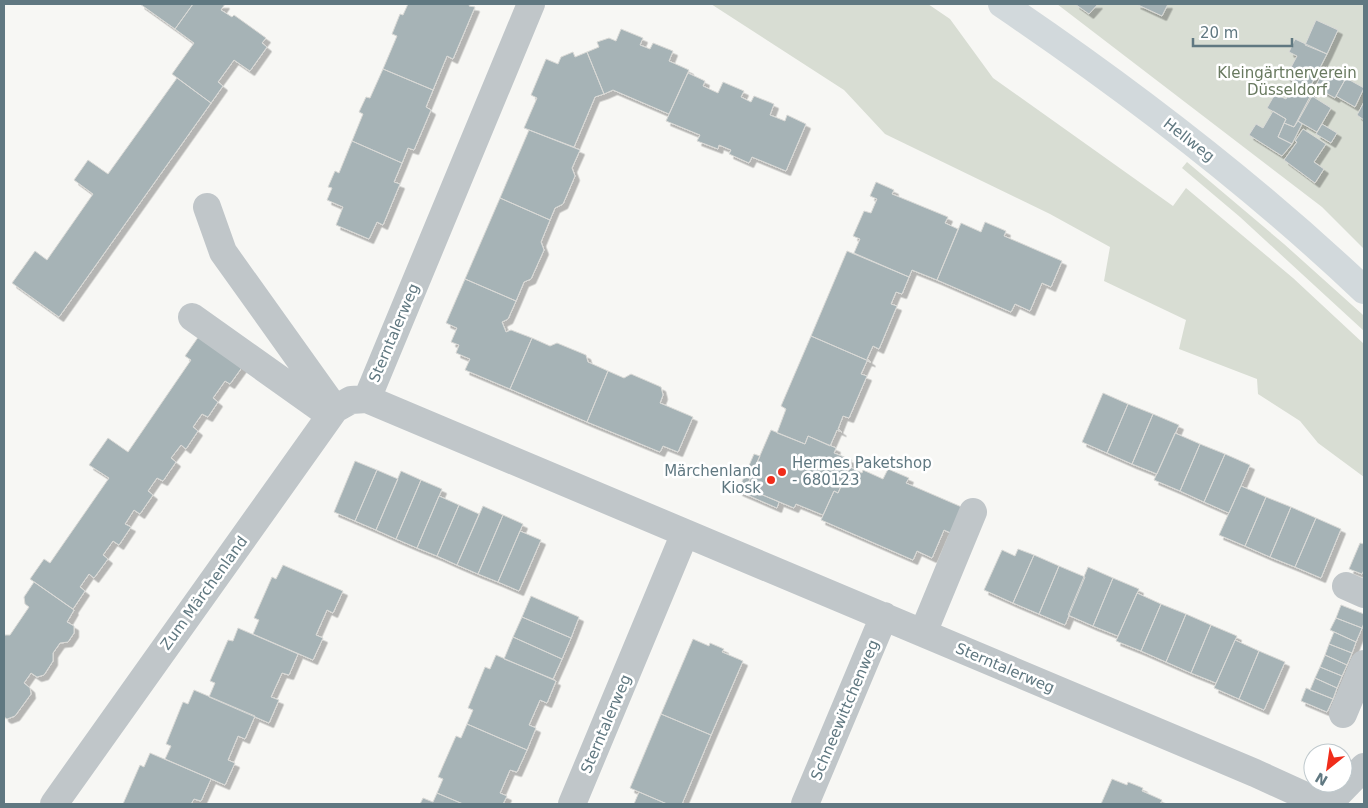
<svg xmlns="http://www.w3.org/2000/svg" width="1368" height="808" viewBox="0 0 1368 808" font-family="'DejaVu Sans',sans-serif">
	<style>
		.green { fill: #d8ddd3 }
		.building { fill: #a6b3b6; stroke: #d9d9d6; filter: url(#shadow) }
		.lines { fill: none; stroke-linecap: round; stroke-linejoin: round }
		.minor { stroke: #c0c6c9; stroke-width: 28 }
		.major { stroke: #d2d9dc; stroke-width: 28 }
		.poi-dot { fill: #f02d1b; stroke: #fff; stroke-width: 2 }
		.labels { text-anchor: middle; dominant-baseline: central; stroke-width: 5; stroke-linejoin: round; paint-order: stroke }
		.park-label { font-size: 15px; fill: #68795f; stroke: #fff }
		.street-label { font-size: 15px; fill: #607881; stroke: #fff }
		.poi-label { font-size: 15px; fill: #607881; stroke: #fff; text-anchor: start }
	</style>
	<defs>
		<filter id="shadow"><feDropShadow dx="4.5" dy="4.5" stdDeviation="0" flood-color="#0004"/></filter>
	</defs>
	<rect width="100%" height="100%" fill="#f7f7f4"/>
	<path class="green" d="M711,4H928L950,19L993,78L1173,206L1186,188L1293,278L1364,344V477L1318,443L1300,421L1258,394L1257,379L1179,349L1186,320L1104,281L1110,247L1050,214L885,134L844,90Z
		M1057,4H1364V249L1322,207Z
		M1187,162L1284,244L1362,314L1364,316V331L1240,217L1182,168Z"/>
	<path class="building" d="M140,4H193L175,29Z
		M193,4H225L221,10L232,17L234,15L266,38L262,43L267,47L250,71L234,60L218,82L223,86L211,103L172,74L194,43L175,29Z
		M408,4H470L469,6L475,7L453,59L447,56L433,90L383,69L397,36L392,34L400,14L403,15Z
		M1075,4H1098L1089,14Z
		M1136,4H1168L1162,16Z
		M1316,20L1338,30L1327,54L1305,45Z
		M621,29L643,38L640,45L650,49L653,43L673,51L669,61L689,70L669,114L613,90L604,94L587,52L599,47L597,42L609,38L616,41Z
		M1295,39L1327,54L1309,89L1286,77L1297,56L1289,52Z
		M573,52L575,57L587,52L604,94L595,97L574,147L524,128L537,98L531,95L546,59L558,64L561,57Z
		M1326,67L1346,78L1335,98L1315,87Z
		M383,69L433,90L426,107L431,110L414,150L408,148L402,163L352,141L363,114L359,112L366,97L370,98Z
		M688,73L705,81L703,86L718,93L723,82L744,91L741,97L751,102L754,96L774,104L770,115L785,121L787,115L806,124L786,171L752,157L749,163L729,154L731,150L719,145L718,149L697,141L700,135L666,121Z
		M177,78L211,103L59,317L12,283L35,251L47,260L93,194L74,180L88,160L108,174Z
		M1346,78L1364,88L1355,107L1336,96Z
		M1295,82L1313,91L1294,127L1284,123L1286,119L1267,108L1275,94L1286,99Z
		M1312,96L1331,108L1317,132L1298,121Z
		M1364,102V120L1357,115Z
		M1273,111L1286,119L1278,137L1292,144L1282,156L1249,135L1256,124L1263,128Z
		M1298,121L1302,124L1292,144L1278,137L1284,123L1294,127Z
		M1322,124L1337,133L1331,143L1316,134Z
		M1303,129L1326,144L1314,162L1324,169L1315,183L1284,160L1297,142L1295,141Z
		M529,130L580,150L572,168L575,176L563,204L555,208L550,220L500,198Z
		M352,141L402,163L394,182L400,184L383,225L377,222L369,239L336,225L343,207L327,200L332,188L328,187L335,171L339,173Z
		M876,182L894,190L892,194L948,217L945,223L958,229L937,280L912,270L909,277L854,253L860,239L853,236L864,211L871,213L877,199L870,196Z
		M500,198L550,220L541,242L544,250L531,279L524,282L516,301L465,279Z
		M985,222L1006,231L1004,236L1062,261L1051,287L1042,283L1030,311L1015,304L1011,312L937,280L961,223L981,232Z
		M847,251L909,277L902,294L896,292L891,304L897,306L879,349L873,346L867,359L871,362L811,336Z
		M465,279L516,301L508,319L502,322L506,332L511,330L532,338L510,389L465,370L470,359L456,353L459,345L451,342L457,328L446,323Z
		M199,336L243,366L230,384L225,381L213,398L218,402L208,417L202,414L193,427L198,431L186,449L181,445L171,458L176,462L163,481L157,478L148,491L153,495L140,514L134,510L125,524L131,527L119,545L113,541L103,555L108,559L94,578L89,574L80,587L85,591L73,609L30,579L44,559L50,563L109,478L89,465L108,438L128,452L191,360L185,356Z
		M811,336L871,362L867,361L861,374L867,376L849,418L843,416L838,429L842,432L837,430L830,446L808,436L805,444L777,433L786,409L781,406Z
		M532,338L550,346L557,343L586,355L588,362L608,371L587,422L510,389Z
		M608,371L624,378L631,374L661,387L663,395L660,403L693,417L678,452L663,446L660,452L587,422Z
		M1103,393L1128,404L1107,453L1082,442Z
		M1128,404L1153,414L1132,464L1107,453Z
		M1153,414L1179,425L1157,474L1132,464Z
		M771,430L805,444L808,436L836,448L834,453L852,460L838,493L834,491L823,515L796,504L794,508L746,488Z
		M1175,433L1200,444L1180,491L1154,480Z
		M1200,444L1225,454L1204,502L1180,491Z
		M754,454L760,456L746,488L779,502L777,508L738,491Z
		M1225,454L1250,465L1229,513L1204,502Z
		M355,461L377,470L355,521L334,512Z
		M850,467L862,473L863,470L883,479L888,469L909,478L906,483L964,508L953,534L944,530L932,558L917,551L913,560L821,520L834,491L838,493Z
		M377,470L398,479L376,530L355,521Z
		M401,471L421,480L396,539L376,530Z
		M421,480L442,489L417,548L396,539Z
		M1241,486L1266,497L1245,546L1219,535Z
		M439,496L459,505L437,556L417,548Z
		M1266,497L1291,507L1270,557L1245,546Z
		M459,505L479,514L457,565L437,556Z
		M483,506L503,515L478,574L457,565Z
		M1291,507L1316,518L1295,567L1270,557Z
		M503,515L523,524L498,582L478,574Z
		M1316,518L1341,529L1321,578L1295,567Z
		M520,531L541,540L519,591L498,582Z
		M1360,543L1364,544V570L1362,574L1349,569Z
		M1018,549L1034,555L1013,603L984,590L1002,550L1015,556Z
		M1034,555L1059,566L1039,614L1013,603Z
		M283,565L343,591L333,613L327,610L316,635L323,638L313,660L253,634L259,620L254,618L272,577L276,579Z
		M1059,566L1085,577L1065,625L1039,614Z
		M1088,567L1113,578L1093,626L1068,615Z
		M1113,578L1139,589L1118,636L1093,626Z
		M34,582L74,610L67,622L74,626V633L68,642L60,643L53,653V661L44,675L37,677L31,673L24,683L30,688L31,694L15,716L7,719L4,717V637L5,635H10L29,607L25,604L24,597Z
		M1137,593L1161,604L1141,651L1116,641Z
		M531,596L579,617L571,638L522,617Z
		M1161,604L1186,614L1166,662L1141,651Z
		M1341,605L1364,614V623L1362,628L1336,618Z
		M1186,614L1211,625L1191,673L1166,662Z
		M522,617L571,638L562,659L513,637Z
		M1336,618L1362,628L1356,642L1330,630Z
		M1211,625L1237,636L1216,683L1191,673Z
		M238,628L298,654L289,675L282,673L271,697L279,700L269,723L209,697L215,683L210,681L228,640L233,641Z
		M1334,632L1356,642L1352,653L1329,644Z
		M513,637L562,659L553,679L504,659Z
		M693,639L709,646L710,643L724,649L722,652L743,661L711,735L661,714Z
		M1235,640L1259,651L1239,699L1214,688Z
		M1329,644L1352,653L1347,665L1325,655Z
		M1259,651L1285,662L1264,710L1239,699Z
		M496,655L556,681L547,703L540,700L529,725L536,728L527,750L467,724L473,710L468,708L485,667L490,669Z
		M1325,655L1347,665L1342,676L1320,667Z
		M1320,667L1342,676L1337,688L1315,678Z
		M1315,678L1337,688L1333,699L1310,690Z
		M1306,688L1333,699L1327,712L1301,701Z
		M194,690L255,716L245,739L238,736L228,760L235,763L225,785L165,759L171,746L166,744L183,702L188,704Z
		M661,714L711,735L682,804H667L630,788Z
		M467,724L527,750L517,772L510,770L500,793L507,796L503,804H463L437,793L443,779L438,777L456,736L461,738Z
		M150,753L211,779L201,801L194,799L191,804H123L140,765L144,767Z
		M1112,779L1127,785L1128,782L1143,788L1142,791L1162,800L1160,804H1101Z
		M639,792L667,804H634Z
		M437,793L463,804H420L423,798L433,802Z"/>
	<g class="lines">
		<path class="minor" d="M207,207L223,252L335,409
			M192,317L330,415
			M367,399L531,4
			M1346,586L1364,594
			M923,633L973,512
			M1343,714L1364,664
			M54,804L335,409L351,400L367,399L1255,773L1323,804
			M572,804L685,533
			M805,804L884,616
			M1328,804L1364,767"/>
		<path class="major" d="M1002,4C1129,90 1252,184 1364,290"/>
	</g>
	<g class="poi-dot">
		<circle cx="782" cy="472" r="5"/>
		<circle cx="771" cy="480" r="5"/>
	</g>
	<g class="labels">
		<g class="park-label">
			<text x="1287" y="73">Kleingärtnerverein<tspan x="1287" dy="17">Düsseldorf</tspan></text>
		</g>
		<g class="street-label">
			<text transform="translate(1189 140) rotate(38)">Hellweg</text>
			<text transform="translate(394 333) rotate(-67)">Sterntalerweg</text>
			<text transform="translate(204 593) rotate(-54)">Zum Märchenland</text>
			<text transform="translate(1005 668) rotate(23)">Sterntalerweg</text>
			<text transform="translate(845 710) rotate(-67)">Schneewittchenweg</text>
			<text transform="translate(606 724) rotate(-67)">Sterntalerweg</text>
		</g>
		<g class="poi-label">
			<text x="792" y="463">Hermes Paketshop<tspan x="792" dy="17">- 680123</tspan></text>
			<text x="761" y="471" text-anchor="end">Märchenland<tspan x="761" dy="17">Kiosk</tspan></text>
		</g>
	</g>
	<rect width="1368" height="808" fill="none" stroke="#607881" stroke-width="10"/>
	<g transform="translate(1328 768) rotate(210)"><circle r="24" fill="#ffffff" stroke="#bfc9cd"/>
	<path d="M0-4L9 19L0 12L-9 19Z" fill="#f02d1b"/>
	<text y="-8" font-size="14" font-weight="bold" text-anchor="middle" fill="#607881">N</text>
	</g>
	<path d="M1193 38v8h99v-8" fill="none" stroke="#607881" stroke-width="2.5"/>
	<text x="1200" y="38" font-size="15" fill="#607881" stroke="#ffffff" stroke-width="4" paint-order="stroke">20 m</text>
</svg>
